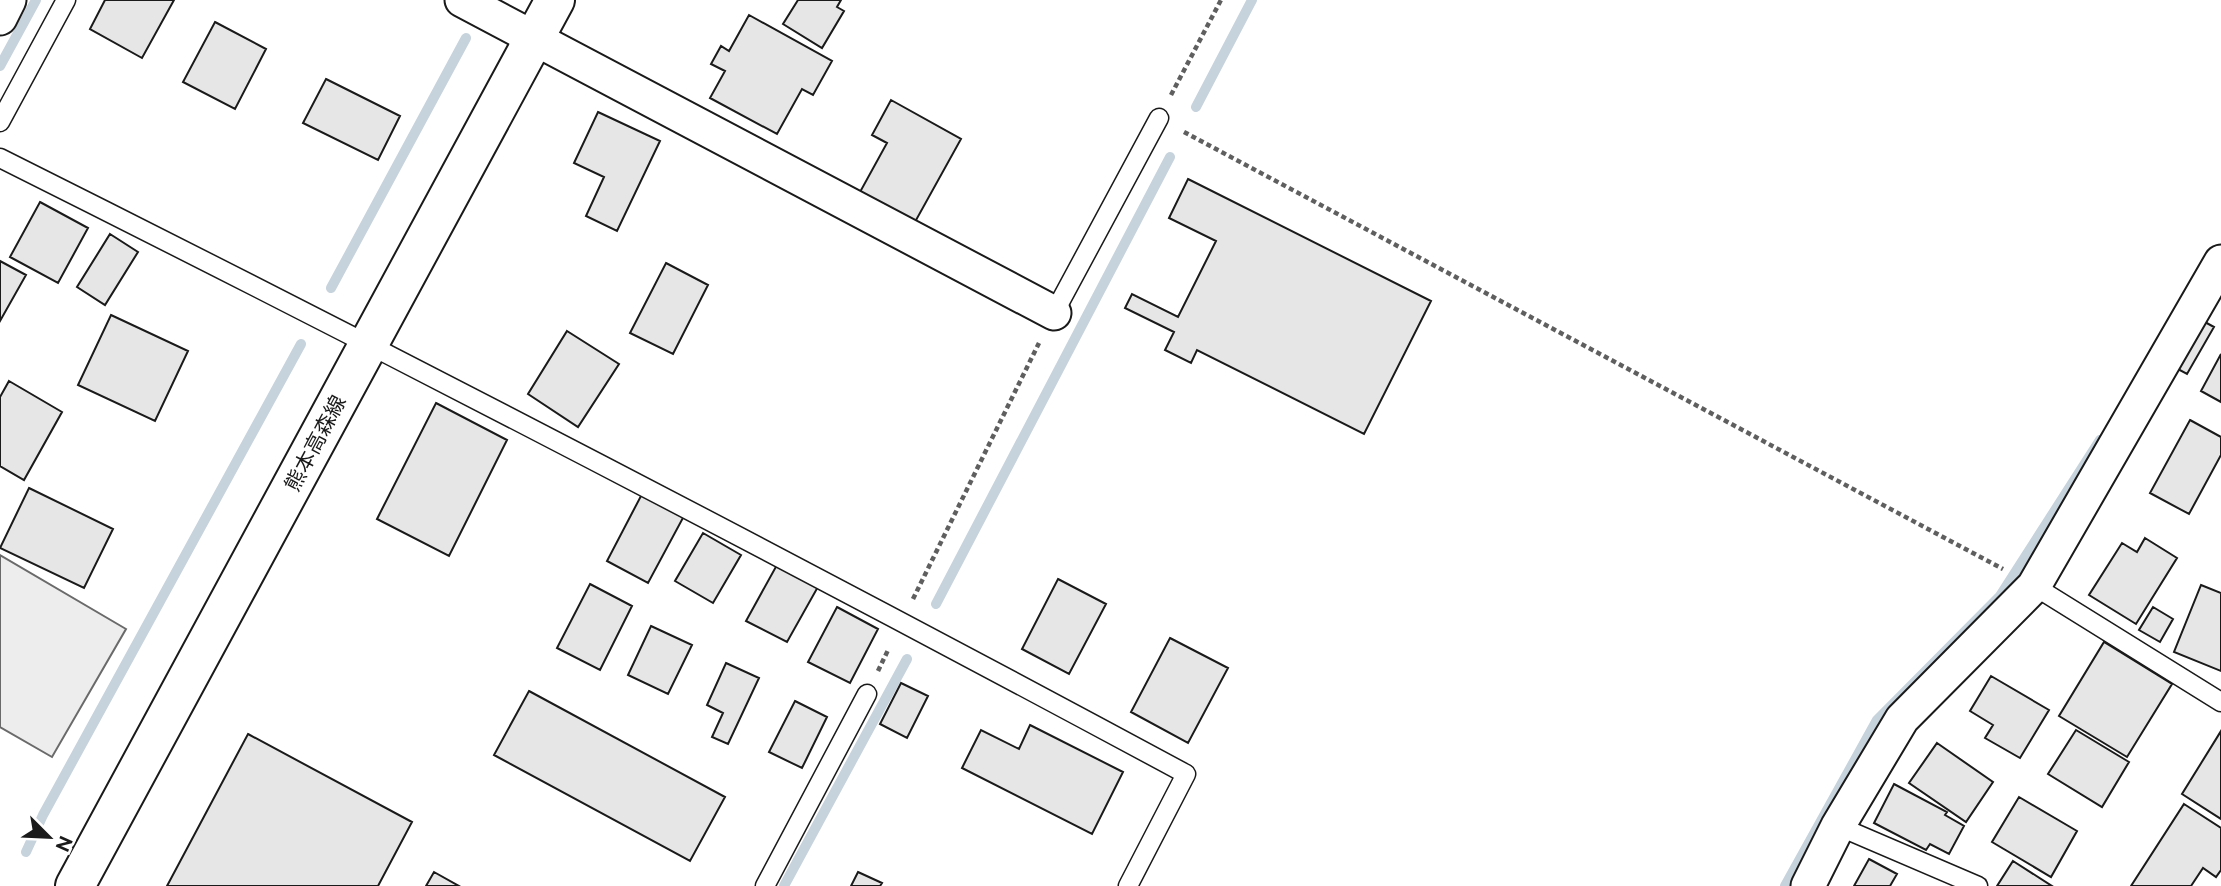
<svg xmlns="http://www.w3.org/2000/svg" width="2221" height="886" viewBox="0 0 2221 886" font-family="Raleway,'Noto Sans JP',sans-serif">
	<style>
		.parking { fill: #ededed; stroke: #6a6a6a; stroke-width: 2 }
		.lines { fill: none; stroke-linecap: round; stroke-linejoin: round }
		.stream { stroke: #c6d2dc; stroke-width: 10 }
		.building { fill: #e6e6e6; stroke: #1a1a1a; stroke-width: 2 }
		.lane-casing { stroke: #1a1a1a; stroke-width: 21 }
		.street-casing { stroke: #1a1a1a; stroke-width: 37 }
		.primary-casing { stroke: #1a1a1a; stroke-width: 42 }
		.path { stroke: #5f5f5f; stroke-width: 4.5; stroke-dasharray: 5 3.5; stroke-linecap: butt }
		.lane { stroke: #fff; stroke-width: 18 }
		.street { stroke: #fff; stroke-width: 33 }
		.primary { stroke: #fff; stroke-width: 38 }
		.labels { text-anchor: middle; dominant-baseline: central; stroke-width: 5; stroke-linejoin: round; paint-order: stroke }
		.street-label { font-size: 21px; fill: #1a1a1a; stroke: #fff }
	</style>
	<rect width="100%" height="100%" fill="#fff"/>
	<path class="parking" d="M0,555L126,629L52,757L0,727Z"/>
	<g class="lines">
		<path class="stream" d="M0,66L36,0
			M1196,107L1252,0
			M331,288L466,38
			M936,604L1170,157
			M26,852L43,815L301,344
			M784,886L907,659
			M1785,886L1877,720L2000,596L2100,440"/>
	</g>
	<path class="building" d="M105,0H174L142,58L90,29Z
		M798,0H841L837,7L844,11L822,48L783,24Z
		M749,15L832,61L813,95L802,89L777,134L710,98L725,71L711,64L721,46L729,51Z
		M215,22L266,49L235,109L183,82Z
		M326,79L400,116L378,160L303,123Z
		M891,100L961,139L915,222L860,192L887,143L872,135Z
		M598,112L660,141L617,231L586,216L604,177L574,163Z
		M1188,179L1431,301L1364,434L1197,350L1191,363L1165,350L1174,332L1125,308L1132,294L1178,317L1216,241L1169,218Z
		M40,202L88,228L58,283L10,257Z
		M110,234L138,252L105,305L77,287Z
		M0,261L26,275L0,321Z
		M666,263L708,285L673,354L630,333Z
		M111,315L188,351L155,421L78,385Z
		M2203,321L2214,327L2187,374L2176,368Z
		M567,331L619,364L578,427L528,394Z
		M2221,354V402L2201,391Z
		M9,381L62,412L24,480L0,466V397Z
		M436,403L507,440L449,556L377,519Z
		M2190,420L2221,437V455L2189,514L2150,493Z
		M29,488L113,529L84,588L0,548Z
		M642,494L684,516L648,583L607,561Z
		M703,533L741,555L713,603L675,581Z
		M2145,538L2177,558L2136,624L2089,595L2122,543L2137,552Z
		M778,563L819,585L787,642L746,621Z
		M1058,579L1106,604L1069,674L1022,649Z
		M590,584L632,606L600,670L557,648Z
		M2201,585L2221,593V671L2174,652Z
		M837,607L878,629L850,683L808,662Z
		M2153,607L2173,619L2160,642L2139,630Z
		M651,626L692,645L668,694L628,675Z
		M1170,638L1228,668L1188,743L1131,712Z
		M2104,642L2172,684L2127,757L2059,716Z
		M726,663L759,678L728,744L712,737L723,713L707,705Z
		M1991,676L2049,710L2020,758L1985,738L1993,725L1970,711Z
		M901,683L928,696L907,738L880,724Z
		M529,691L725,797L690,861L494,755Z
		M795,701L827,717L802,768L769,752Z
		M1030,725L1123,772L1092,834L962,768L981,730L1019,749Z
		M2076,730L2129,762L2102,807L2048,774Z
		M2221,731V819L2182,794Z
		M248,734L412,822L378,886H167Z
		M1937,743L1993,782L1966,822L1909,783Z
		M1894,784L1947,812L1945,815L1964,826L1949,854L1930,844L1926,850L1874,823Z
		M2019,797L2077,831L2051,877L1992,842Z
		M2184,804L2221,828V870L2216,877L2203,868L2191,886H2131Z
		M1869,859L1897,874L1890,886H1854Z
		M2013,861L2052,886H1997Z
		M434,872L459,886H426Z
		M858,872L882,883L880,886H851Z"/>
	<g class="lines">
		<defs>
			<path id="lane" d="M0,122L66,0
				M0,158C398,357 794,563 1186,774L1128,886
				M1054,313L1159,118
				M2034,586L2221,702
				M1838,826L1978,886
				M765,886L867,694"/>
			<path id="street" d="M462,0L1054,313
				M0,18L9,0
				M1808,886L1838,826L1902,719L2034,586L2221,262"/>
			<path id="primary" d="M75,886L555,0"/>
		</defs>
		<use href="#lane" class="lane-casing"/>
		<use href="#street" class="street-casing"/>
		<use href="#primary" class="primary-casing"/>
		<path class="path" d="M1171,95L1221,0
			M1184,132L2003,569
			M913,599L1039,343
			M878,671L889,648"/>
		<use href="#lane" class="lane"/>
		<use href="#street" class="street"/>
		<use href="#primary" class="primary"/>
	</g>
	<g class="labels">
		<g class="street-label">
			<text transform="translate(315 443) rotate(-62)">熊本高森線</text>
		</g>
	</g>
	<g transform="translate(49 837) rotate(114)" stroke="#ffffff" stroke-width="5" paint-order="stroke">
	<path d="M0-5L12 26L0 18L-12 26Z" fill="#1a1a1a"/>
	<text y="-10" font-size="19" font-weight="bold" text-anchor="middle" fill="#1a1a1a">N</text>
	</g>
</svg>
